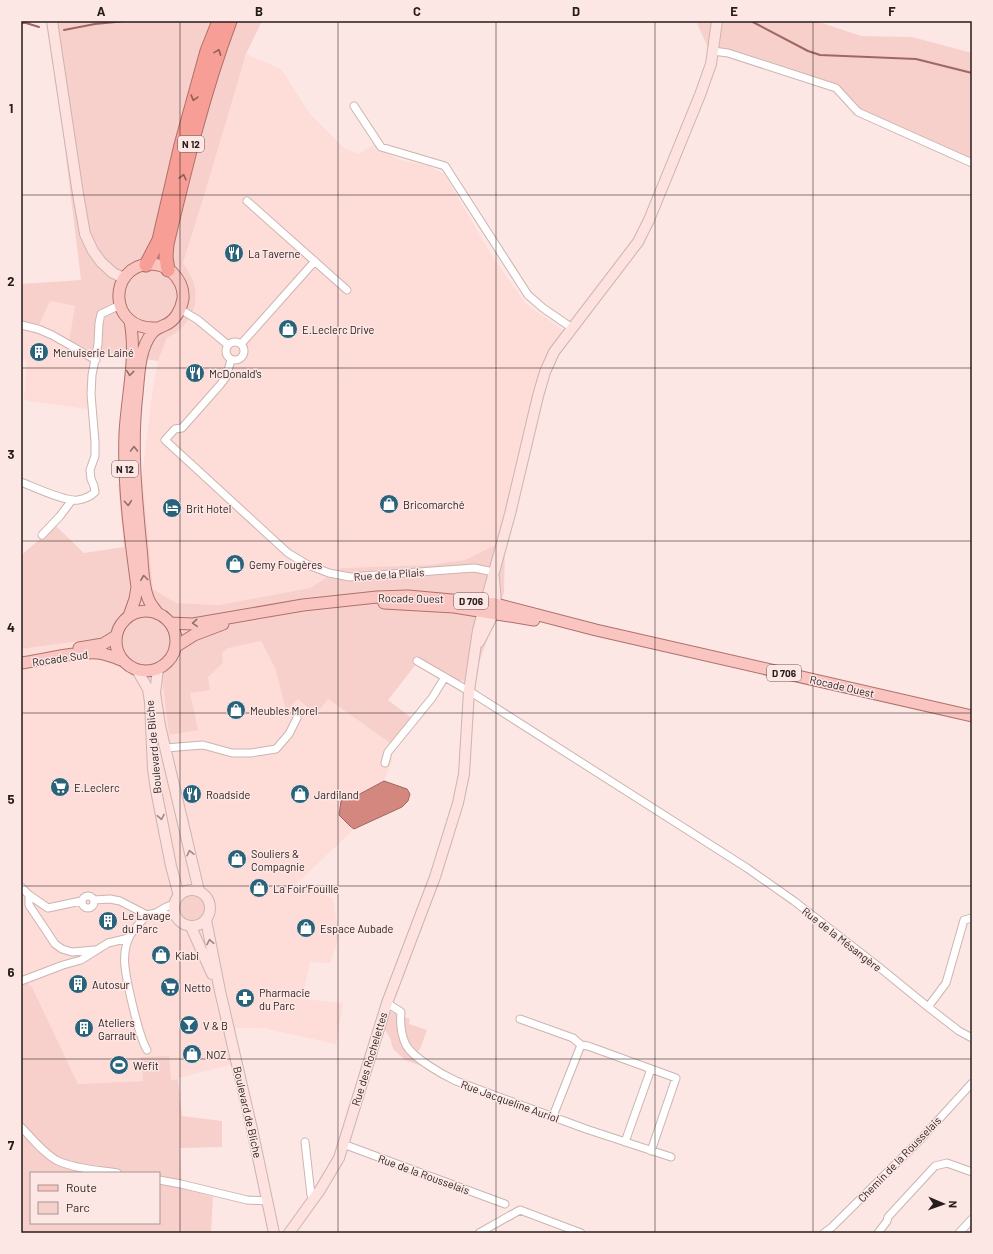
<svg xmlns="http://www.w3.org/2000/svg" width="993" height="1254" viewBox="0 0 993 1254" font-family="Barlow,sans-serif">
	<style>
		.built { fill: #fedcd8 }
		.green { fill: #f8d0cb; fill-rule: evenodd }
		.water { fill: #d3877f; stroke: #9f6761 }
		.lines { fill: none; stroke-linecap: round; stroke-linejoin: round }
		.stream { stroke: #9f6761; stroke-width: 2 }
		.street-casing { stroke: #ccb4b0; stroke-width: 9 }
		.secondary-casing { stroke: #ccb4b0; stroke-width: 12 }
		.primary-casing { stroke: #ae716b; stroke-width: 13 }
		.highway-casing { stroke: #ae716b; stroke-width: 15 }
		.street { stroke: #fff; stroke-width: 7 }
		.secondary { stroke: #fde2e0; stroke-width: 10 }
		.primary { stroke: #fac5c0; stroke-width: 11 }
		.highway { stroke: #f79f96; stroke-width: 13 }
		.oneway { stroke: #8e5e58 }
		.oneway2 { stroke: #90706e }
		.oneway3 { stroke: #9c8987 }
		.grid { fill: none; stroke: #251c1b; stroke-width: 1; stroke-opacity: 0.55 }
		.labels { text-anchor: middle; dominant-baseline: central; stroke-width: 3; stroke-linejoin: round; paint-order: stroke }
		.shield { fill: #fce7e5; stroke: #665958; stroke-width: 1 }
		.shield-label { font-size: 10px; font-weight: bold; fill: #251c1b }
		.poi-label { font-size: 11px; fill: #251c1b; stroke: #fce7e5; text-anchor: start }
		.street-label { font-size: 11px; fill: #251c1b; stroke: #fce7e5 }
		.neatline { fill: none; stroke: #251c1b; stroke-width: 1.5 }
		.grid-label { font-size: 13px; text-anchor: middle; font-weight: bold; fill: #251c1b }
	</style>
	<rect width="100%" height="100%" fill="#fce7e5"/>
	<path class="built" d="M246,54L281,69L310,114L344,148L358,154L375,144L385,152L400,160L429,166L444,174L494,259L526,304L563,330L552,346L541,368L498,538L495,545L465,560L429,565L341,568L310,588L219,605L176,603L153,589L142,476L153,387L158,361L167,338L175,334L192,277L183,263L205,193Z
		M50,301L75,306L69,340L92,351L87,409L24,400L27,359L21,358V321L39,325Z
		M95,639L162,678L169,735L190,693L223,663L222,653L229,648L261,641L275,668L286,711L298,699H328L390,743L392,761L384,781L358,795L344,798L350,826L354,829L294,886L333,898L339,938L330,963L310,962L302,999L343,1003L336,1044L263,1028H235L241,1062L171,1080L142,1057L143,1081L78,1084L32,987L21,978V649Z"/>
	<path class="green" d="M55,21H262L246,54L205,193L183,263C185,267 189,271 191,276C203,301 190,327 167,338L158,361L92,351L69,340L75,306L50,301L39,325L21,321V284L81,280L50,25Z
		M696,21H816L861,36L912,37L972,53V166L855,113L836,92L797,78L709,50Z
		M142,476L153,589L176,603L219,605L310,588L341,568L429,565L465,560L495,545L505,546L504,593L472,682L442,678L417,663L388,700L413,719L390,743L328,699L316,714L298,699L286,711L275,668L261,641L229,648L222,653L223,663L208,677L210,690L190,693L198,730L169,735L162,678L95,639L21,649V555L56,526L84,553L124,547L118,484Z
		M180 908a13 13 0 1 1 26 0a13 13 0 1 1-26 0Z
		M21,978L32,987L78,1084L143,1081L141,1057L169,1056L171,1080L178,1079L182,1116L222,1121V1147L180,1148L182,1188L213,1197L211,1233H21ZM31,1173H159V1223H31Z
		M391,1012L397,1014L399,1017V1034L422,1063L421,1066L405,1060L393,1049L390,1038L384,1028L389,1013Z
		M404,1017L410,1019L409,1024L427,1030L420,1049L417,1053C407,1042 404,1031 404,1017Z"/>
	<path class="water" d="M384,781L407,789L410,794L408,801L402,807L354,829L350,826L339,815L341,801L344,798L358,795Z"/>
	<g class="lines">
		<path class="stream" d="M751,21L808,51L820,55L916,59L972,73
			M21,23H26L39,27
			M64,30L95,24L126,21"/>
		<defs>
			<path id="street" d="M713,51L728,53L836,88L858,112L972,163
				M354,106L381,147L445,166L528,295L543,308L572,328
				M247,201L347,290
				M180,309L198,320L228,345
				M21,325L38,329L52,335L96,360
				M226 351a9 9 0 1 1 18 0a9 9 0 1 1-18 0Z
				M241,344L315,261
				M231,360L226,377L220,385L182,428L175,429L165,440L288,553L308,565L329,573L350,577L474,568L494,572
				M21,482C34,487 65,502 78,500C84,499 91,496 95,492L94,486L91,479L90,470L95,456V442L91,394L92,375L98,344L99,323L101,314L120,305
				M42,535L60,516L72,500
				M417,661L474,694L747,868L794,901L879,967L928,1007L959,1031L972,1038
				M165,748L203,745L232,753H251L276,749L289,734L297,718
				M385,763L388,752L432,698L445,677
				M21,887L29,895L48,908L81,901
				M29,895V905L55,944L62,949L72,952L95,950
				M82 902a6 6 0 1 1 12 0a6 6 0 1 1-12 0Z
				M94,900L110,899L120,901L147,915
				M156,913L166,907L174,904
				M21,981L63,965L81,960L108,943L129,938
				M387,1003L401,1012C400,1023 401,1035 406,1045C413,1058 443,1075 456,1081L586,1129L671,1157
				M928,1007L946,983L964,920L972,918
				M520,1019L573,1038L581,1045L553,1116
				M581,1045L588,1046L676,1078L651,1151
				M147,1050C139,1037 127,984 125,967C124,958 125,948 128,940C131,931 141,922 147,915L156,913L176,916
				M21,1127C32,1138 44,1154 58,1161C76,1169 98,1170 117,1173
				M305,1142L311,1195L314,1198
				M625,1142L651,1069
				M343,1144L505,1204
				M159,1180L181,1184L247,1200L268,1201
				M479,1233L520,1210L581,1233
				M824,1233L832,1227L920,1140L972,1083
				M878,1233L887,1221L888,1217L935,1166L947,1163L972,1172
				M959,1233L972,1219"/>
			<path id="secondary" d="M52,21L78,194L85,234L93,251L101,262L113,273L124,278
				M479,642L494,613L496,604L494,578
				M158,669L155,693L160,726L199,891
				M137,670L148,689L150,702L153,769L156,790L171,866L179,896
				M174 908a18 18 0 1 1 36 0a18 18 0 1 1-36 0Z
				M206,920L220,991L252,1129L274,1233
				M191,927L212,974
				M289,1233L320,1190L339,1158L387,1003L435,877L458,803L464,774L469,691L478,630L510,514L538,396L545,372L554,352L638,242L649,220L700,95L711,64L717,21"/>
			<path id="primary" d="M156,328C107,330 108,266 150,264C158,264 166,267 172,272C179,279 184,289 183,299C181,310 175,321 165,325C159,328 156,328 152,333C139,349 139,375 137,394C131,445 136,496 141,548C143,564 142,583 148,598C150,604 155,609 158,614
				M384,603L454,607L534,620
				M116 641a30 30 0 1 1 60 0a30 30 0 1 1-60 0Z
				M129,616L135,599L137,587C130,536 123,484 125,433C127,396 137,357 130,321
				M170,623L193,624L303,605L377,597L408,596L496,604L596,630L972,716
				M175,647L194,635L223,624
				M79,648L103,644L116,636
				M21,663C43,660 76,651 98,653C106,654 114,657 121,660"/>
			<path id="highway" d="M146,265L159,240L181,145L207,51L219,21
				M168,270L166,257L167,244C185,169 203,93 230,21"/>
		</defs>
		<use href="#street" class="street-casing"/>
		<use href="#secondary" class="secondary-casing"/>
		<use href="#primary" class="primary-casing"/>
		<use href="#highway" class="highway-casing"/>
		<use href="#street" class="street"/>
		<use href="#secondary" class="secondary"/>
		<use href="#primary" class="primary"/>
		<use href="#highway" class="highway"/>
	</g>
	<defs><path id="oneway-chevron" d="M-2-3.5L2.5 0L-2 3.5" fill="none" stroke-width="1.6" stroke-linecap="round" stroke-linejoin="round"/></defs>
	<g class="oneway">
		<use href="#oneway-chevron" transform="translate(218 52) rotate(-70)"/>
		<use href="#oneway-chevron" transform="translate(194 98) rotate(106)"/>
		<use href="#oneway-chevron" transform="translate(183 177) rotate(-76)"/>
	</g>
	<g class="oneway2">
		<use href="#oneway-chevron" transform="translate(130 373) rotate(96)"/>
		<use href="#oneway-chevron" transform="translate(134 449) rotate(-90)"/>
		<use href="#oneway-chevron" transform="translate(128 503) rotate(85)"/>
		<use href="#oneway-chevron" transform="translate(144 578) rotate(-97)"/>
		<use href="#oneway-chevron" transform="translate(195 623) rotate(176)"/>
	</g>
	<g class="oneway3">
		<use href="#oneway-chevron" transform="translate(161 817) rotate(79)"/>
		<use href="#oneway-chevron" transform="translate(190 853) rotate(-103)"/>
		<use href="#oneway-chevron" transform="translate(210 942) rotate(-101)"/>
	</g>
	<path class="grid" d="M180,21V1233M338,21V1233M496,21V1233M655,21V1233M813,21V1233M21,195H972M21,368H972M21,541H972M21,713H972M21,886H972M21,1059H972"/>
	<defs>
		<symbol id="restaurant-disc" viewBox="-11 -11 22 22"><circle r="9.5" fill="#29627b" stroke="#fce7e5"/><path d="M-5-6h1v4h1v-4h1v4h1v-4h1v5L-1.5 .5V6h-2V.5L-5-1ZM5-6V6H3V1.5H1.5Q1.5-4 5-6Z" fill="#fff"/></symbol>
		<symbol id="shop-disc" viewBox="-11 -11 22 22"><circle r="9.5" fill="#29627b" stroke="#fce7e5"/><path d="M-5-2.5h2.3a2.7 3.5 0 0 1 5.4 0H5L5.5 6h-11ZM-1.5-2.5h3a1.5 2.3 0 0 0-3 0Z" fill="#fff"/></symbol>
		<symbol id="building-disc" viewBox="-11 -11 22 22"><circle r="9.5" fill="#29627b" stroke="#fce7e5"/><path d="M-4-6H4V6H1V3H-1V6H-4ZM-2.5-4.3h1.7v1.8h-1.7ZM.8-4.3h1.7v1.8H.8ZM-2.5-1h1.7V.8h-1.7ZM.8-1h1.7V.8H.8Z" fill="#fff"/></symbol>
		<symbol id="hotel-disc" viewBox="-11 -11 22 22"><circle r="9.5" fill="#29627b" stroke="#fce7e5"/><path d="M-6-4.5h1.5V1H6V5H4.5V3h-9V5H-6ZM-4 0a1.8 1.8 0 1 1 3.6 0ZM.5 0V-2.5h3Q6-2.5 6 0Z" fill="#fff"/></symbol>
		<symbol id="supermarket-disc" viewBox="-11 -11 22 22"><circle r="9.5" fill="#29627b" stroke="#fce7e5"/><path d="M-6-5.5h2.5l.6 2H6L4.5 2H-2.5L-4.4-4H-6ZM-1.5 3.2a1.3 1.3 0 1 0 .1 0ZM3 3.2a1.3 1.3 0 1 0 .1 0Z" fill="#fff"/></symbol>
		<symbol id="pharmacy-disc" viewBox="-11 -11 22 22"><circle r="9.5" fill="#29627b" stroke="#fce7e5"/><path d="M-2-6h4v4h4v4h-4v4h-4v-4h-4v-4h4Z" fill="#fff"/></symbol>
		<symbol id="bar-disc" viewBox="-11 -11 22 22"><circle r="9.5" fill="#29627b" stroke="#fce7e5"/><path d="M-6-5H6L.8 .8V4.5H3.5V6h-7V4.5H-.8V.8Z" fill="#fff"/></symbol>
		<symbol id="stadium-disc" viewBox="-11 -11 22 22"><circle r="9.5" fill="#29627b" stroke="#fce7e5"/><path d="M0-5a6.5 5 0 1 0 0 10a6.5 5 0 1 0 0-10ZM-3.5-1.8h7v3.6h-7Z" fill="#fff"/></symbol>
	</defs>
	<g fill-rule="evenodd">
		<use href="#restaurant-disc" x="223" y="242" width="22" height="22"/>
		<use href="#shop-disc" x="277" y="318" width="22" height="22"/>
		<use href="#building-disc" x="28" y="341" width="22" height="22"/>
		<use href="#restaurant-disc" x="184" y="362" width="22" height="22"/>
		<use href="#shop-disc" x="378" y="493" width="22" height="22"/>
		<use href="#hotel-disc" x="161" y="497" width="22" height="22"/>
		<use href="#shop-disc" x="224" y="553" width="22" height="22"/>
		<use href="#shop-disc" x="225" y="699" width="22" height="22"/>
		<use href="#supermarket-disc" x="49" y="776" width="22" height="22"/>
		<use href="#restaurant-disc" x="181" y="783" width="22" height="22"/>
		<use href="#shop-disc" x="289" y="783" width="22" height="22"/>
		<use href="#shop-disc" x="226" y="848" width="22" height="22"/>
		<use href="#shop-disc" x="248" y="877" width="22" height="22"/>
		<use href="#building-disc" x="97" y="910" width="22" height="22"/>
		<use href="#shop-disc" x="295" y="917" width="22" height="22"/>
		<use href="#shop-disc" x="150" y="944" width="22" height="22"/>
		<use href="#building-disc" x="67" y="973" width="22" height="22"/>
		<use href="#supermarket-disc" x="159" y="976" width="22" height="22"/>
		<use href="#pharmacy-disc" x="234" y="987" width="22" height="22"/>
		<use href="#bar-disc" x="178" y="1014" width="22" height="22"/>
		<use href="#building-disc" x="73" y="1017" width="22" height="22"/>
		<use href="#shop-disc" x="181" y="1043" width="22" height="22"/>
		<use href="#stadium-disc" x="108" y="1054" width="22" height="22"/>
	</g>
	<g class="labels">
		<g class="shield">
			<rect x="178" y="136" width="26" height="16" rx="3"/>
			<rect x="112" y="461" width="26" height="16" rx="3"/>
			<rect x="454" y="593" width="34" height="16" rx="3"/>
			<rect x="767" y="665" width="34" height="16" rx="3"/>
		</g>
		<g class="shield-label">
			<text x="191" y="144">N 12</text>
			<text x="125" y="469">N 12</text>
			<text x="471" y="601">D 706</text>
			<text x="784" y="673">D 706</text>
		</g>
		<g class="poi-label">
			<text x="248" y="253">La Taverne</text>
			<text x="302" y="329">E.Leclerc Drive</text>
			<text x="53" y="352">Menuiserie Lainé</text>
			<text x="209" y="373">McDonald's</text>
			<text x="403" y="504">Bricomarché</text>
			<text x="186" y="508">Brit Hotel</text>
			<text x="249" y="564">Gemy Fougères</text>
			<text x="250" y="710">Meubles Morel</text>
			<text x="74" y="787">E.Leclerc</text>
			<text x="206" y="794">Roadside</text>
			<text x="314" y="794">Jardiland</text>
			<text x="251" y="853">Souliers &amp;<tspan x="251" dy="13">Compagnie</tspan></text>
			<text x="273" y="888">La Foir'Fouille</text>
			<text x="122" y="915">Le Lavage<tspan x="122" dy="13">du Parc</tspan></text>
			<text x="320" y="928">Espace Aubade</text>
			<text x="175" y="955">Kiabi</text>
			<text x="92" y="984">Autosur</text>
			<text x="184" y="987">Netto</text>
			<text x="259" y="992">Pharmacie<tspan x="259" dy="13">du Parc</tspan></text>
			<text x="98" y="1022">Ateliers<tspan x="98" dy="13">Garrault</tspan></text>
			<text x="203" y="1025">V &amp; B</text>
			<text x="206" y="1054">NOZ</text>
			<text x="133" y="1065">Wefit</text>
		</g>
		<g class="street-label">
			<text transform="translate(389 574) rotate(-4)">Rue de la Pilais</text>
			<text transform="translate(411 598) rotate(1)">Rocade Ouest</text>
			<text transform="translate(60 658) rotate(-8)">Rocade Sud</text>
			<text transform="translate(842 686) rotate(13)">Rocade Ouest</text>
			<text transform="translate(153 747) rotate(-95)">Boulevard de Bliche</text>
			<text transform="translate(842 939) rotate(38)">Rue de la Mésangère</text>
			<text transform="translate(369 1059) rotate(-73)">Rue des Rochelettes</text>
			<text transform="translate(510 1101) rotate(20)">Rue Jacqueline Auriol</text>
			<text transform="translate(248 1112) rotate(77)">Boulevard de Bliche</text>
			<text transform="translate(899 1159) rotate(-46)">Chemin de la Rousselais</text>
			<text transform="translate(424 1174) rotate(20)">Rue de la Rousselais</text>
		</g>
	</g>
	<rect width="993" height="1254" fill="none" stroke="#fce7e5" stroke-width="44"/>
	<rect x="30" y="1172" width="130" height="52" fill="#fce7e5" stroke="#a69694"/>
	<rect x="38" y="1185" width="20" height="6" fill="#fac5c0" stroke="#a69694"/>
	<text x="66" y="1192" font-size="12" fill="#251c1b">Route</text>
	<rect x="38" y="1202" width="20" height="12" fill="#f8d0cb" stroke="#a69694"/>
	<text x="66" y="1212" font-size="12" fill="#251c1b">Parc</text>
	<g transform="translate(943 1204) rotate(92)" stroke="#fce7e5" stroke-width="3" paint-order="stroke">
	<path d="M0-3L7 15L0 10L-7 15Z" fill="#251c1b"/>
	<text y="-6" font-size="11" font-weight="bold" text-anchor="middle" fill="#251c1b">N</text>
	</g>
	<rect x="22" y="22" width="949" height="1210" class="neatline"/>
	<g class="grid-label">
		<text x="101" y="16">A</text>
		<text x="259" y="16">B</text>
		<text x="417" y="16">C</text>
		<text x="576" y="16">D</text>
		<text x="734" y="16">E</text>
		<text x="892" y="16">F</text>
		<text x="11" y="113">1</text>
		<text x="11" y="286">2</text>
		<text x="11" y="459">3</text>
		<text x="11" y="632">4</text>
		<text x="11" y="804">5</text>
		<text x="11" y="977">6</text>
		<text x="11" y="1150">7</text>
	</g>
</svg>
